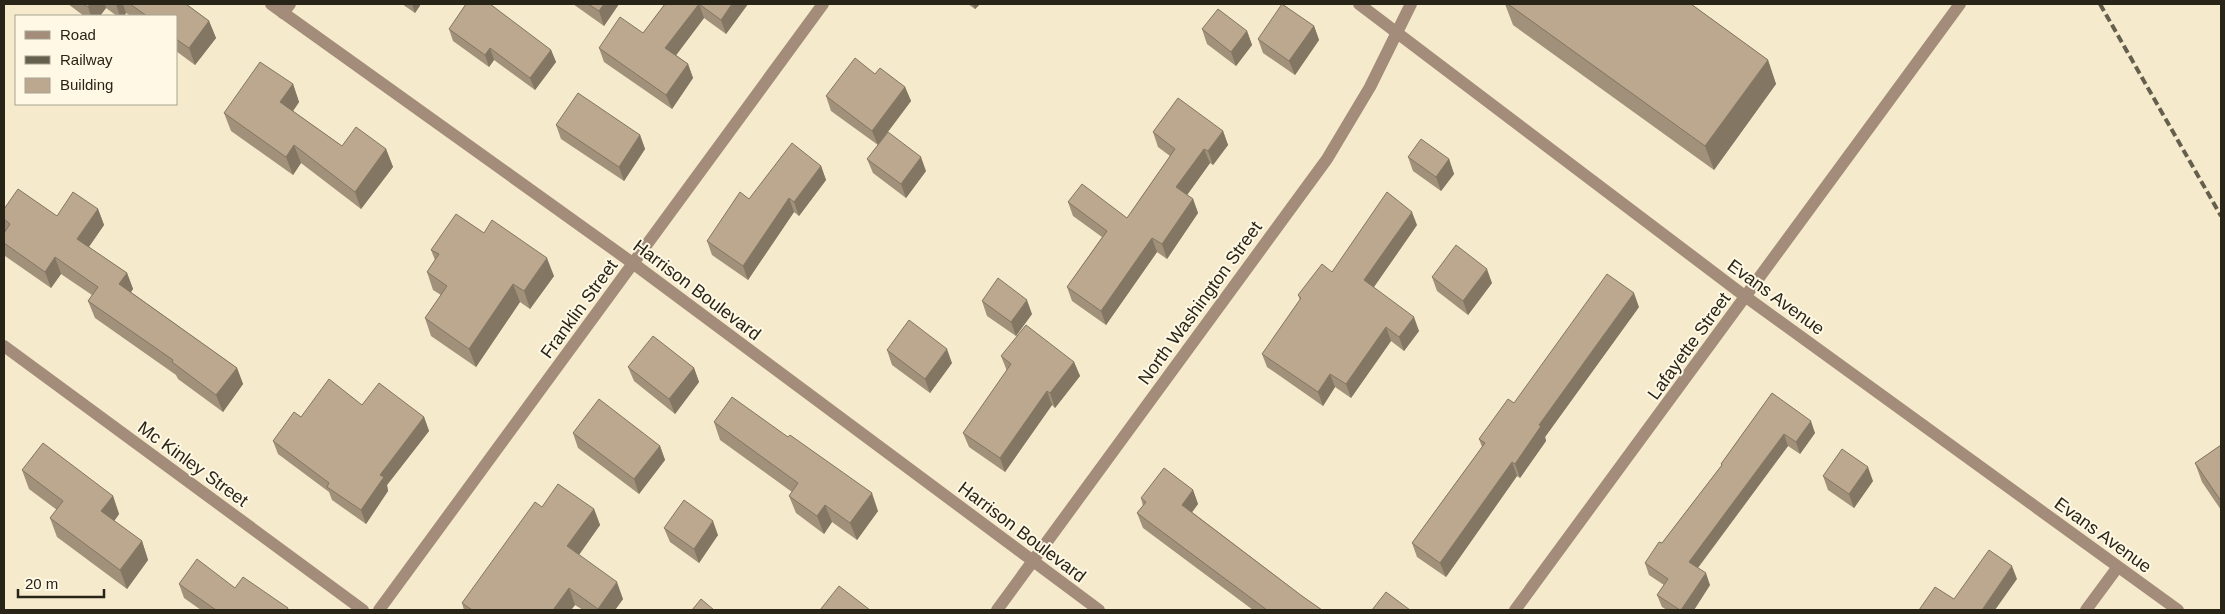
<svg xmlns="http://www.w3.org/2000/svg" width="2225" height="614" viewBox="0 0 2225 614" font-family="Arial,sans-serif">
	<style>
		.lines { fill: none; stroke-linecap: round; stroke-linejoin: round }
		.minor { stroke: #a38c7a; stroke-width: 12 }
		.tertiary { stroke: #a38c7a; stroke-width: 12 }
		.rail { stroke: #655f4d; stroke-width: 4; stroke-dasharray: 8 4; stroke-linecap: butt }
		.wall { fill: #a1907a }
		.shaded-wall { fill: #837663 }
		.building { fill: #bba88e; stroke: #837663 }
		.labels { text-anchor: middle; dominant-baseline: central; stroke-width: 4; stroke-linejoin: round; paint-order: stroke }
		.street-label { font-size: 18px; fill: #282418; stroke: #fef8e5 }
	</style>
	<rect width="100%" height="100%" fill="#f5eacb"/>
	<g class="lines">
		<path class="minor" d="M1359,4L1746,297L2178,610
			M283,13L290,4
			M4,346L363,610
			M379,610L823,4
			M997,610L1327,159L1370,87L1411,4
			M1515,610L1960,4
			M2086,610L2117,568"/>
		<path class="tertiary" d="M271,4L634,264L1099,610"/>
		<path class="rail" d="M2100,4L2221,216"/>
	</g>
	<path class="wall" d="M68,4H186L209,21L216,38L195,65L176,51V16H131L126,13L124,16H117L106,8L100,16H84Z
		M402,4H421L415,13Z
		M573,4H619L604,26Z
		M665,4H748L726,34L704,18L676,55L688,64L693,78L672,109L604,62L599,48L643,33Z
		M968,4H980L975,9Z
		M1505,4H1691L1768,60L1776,84L1714,170L1513,25Z
		M1314,26L1319,40L1295,75L1263,53L1258,39Z
		M449,29L551,50L556,62L535,90L494,60L489,67L453,41Z
		M1202,29L1247,31L1252,45L1236,66L1207,44Z
		M875,74L905,87L911,101L878,145L831,111L826,96Z
		M293,84L299,102L293,111L342,146L386,149L393,167L361,209L301,163L293,175L231,131L224,113Z
		M556,125L640,135L645,149L624,181L561,139Z
		M1223,131L1228,145L1213,165L1210,163L1187,195L1193,199L1198,213L1167,259L1157,252L1106,325L1072,301L1067,287L1102,237L1073,216L1068,202L1127,218L1170,156L1158,147L1153,132Z
		M1408,157L1449,159L1454,174L1441,191L1413,171Z
		M867,159L926,171L906,198L873,173Z
		M821,166L826,180L799,216L794,212L748,280L712,255L707,241L749,199Z
		M4,209L57,216L98,209L104,225L89,247L127,273L133,289L131,292L237,368L243,384L223,412L178,379L176,375L95,318L88,301L92,295L61,274L51,288L5,256L4,252V233L5,232L4,229Z
		M1417,225L1374,287L1419,331L1404,351L1391,341L1351,398L1335,387L1323,406L1267,367L1262,354L1300,300L1298,295L1332,272Z
		M484,233L554,276L530,309L520,302L476,367L431,336L425,318L441,295L433,290L427,272L435,260L431,250Z
		M1432,277L1492,283L1468,315L1437,291Z
		M982,301L1032,314L1016,336L987,316Z
		M1639,307L1545,437L1546,441L1520,478L1517,476L1446,577L1417,557L1412,543L1482,447L1479,439L1514,403Z
		M887,350L952,363L930,393L892,365Z
		M1001,356L1074,362L1080,376L1055,408L1052,405L1005,472L969,447L963,433L1007,371Z
		M628,367L694,368L699,382L675,414L634,381Z
		M1772,393L1815,433L1800,454L1788,446L1698,568L1710,585L1694,610H1667L1662,607L1657,595L1664,585L1649,575L1645,563L1662,543L1721,466V464Z
		M362,405L424,417L429,431L387,485L388,491L366,524L332,500L329,492L278,454L273,441L301,417Z
		M714,422L878,511L857,540L832,522L824,534L796,513L789,496L792,492L720,440Z
		M573,433L660,446L665,460L639,494L578,448Z
		M2221,445V510L2202,482L2195,463Z
		M22,470L113,496L119,514L114,521L142,541L148,560L127,589L57,537L50,518L57,510L29,489Z
		M1823,476L1873,481L1854,508L1828,490Z
		M1193,490L1198,504L1192,512L1302,596L1322,610H1253L1143,528L1137,513L1143,506L1141,498Z
		M542,507L594,509L600,525L579,555L623,599L615,610H583L575,605L571,610H464L462,603Z
		M664,528L718,535L699,563L670,542Z
		M179,584L235,588L289,610H201L184,598Z"/>
	<path class="shaded-wall" d="M90,4H105L106,8L100,16H91L88,7Z
		M116,4H123L126,13L124,16H120Z
		M412,4H421L415,13Z
		M604,4H619L604,26L599,11Z
		M699,4L704,18L671,62L665,48Z
		M732,4H748L726,34L721,20Z
		M973,4H980L975,9Z
		M209,21L216,38L195,65L189,48Z
		M1314,26L1319,40L1295,75L1289,61Z
		M1247,31L1252,45L1236,66L1231,52Z
		M490,48L494,60L489,67L485,55Z
		M551,50L556,62L535,90L530,78Z
		M1768,60L1776,84L1714,170L1705,146Z
		M688,64L693,78L672,109L666,95Z
		M293,84L299,102L287,120L280,102Z
		M905,87L911,101L878,145L872,131Z
		M1223,131L1228,145L1213,165L1208,151Z
		M640,135L645,149L624,181L619,167Z
		M294,145L301,163L293,175L286,157Z
		M386,149L393,167L361,209L355,192Z
		M1204,149L1210,163L1182,202L1176,187Z
		M921,157L926,171L906,198L901,184Z
		M1449,159L1454,174L1441,191L1436,177Z
		M821,166L826,180L799,216L794,202Z
		M789,198L794,212L748,280L743,266Z
		M1193,199L1198,213L1167,259L1162,244Z
		M98,209L104,225L83,255L77,239Z
		M1412,212L1417,225L1369,294L1364,280Z
		M1152,238L1157,252L1106,325L1101,311Z
		M55,257L61,274L51,288L45,272Z
		M547,258L554,276L530,309L524,291Z
		M1487,269L1492,283L1468,315L1463,301Z
		M127,273L133,289L125,300L119,284Z
		M513,284L520,302L476,367L469,349Z
		M1634,293L1639,307L1545,437L1546,441L1520,478L1515,464L1539,425Z
		M1027,300L1032,314L1016,336L1011,322Z
		M1414,317L1419,331L1404,351L1399,337Z
		M1386,327L1391,341L1351,398L1346,384Z
		M947,349L952,363L930,393L925,379Z
		M1074,362L1080,376L1055,408L1050,393Z
		M237,368L243,384L223,412L216,395Z
		M694,368L699,382L675,414L669,399Z
		M1330,374L1335,387L1323,406L1318,392Z
		M1047,391L1052,405L1005,472L1000,458Z
		M424,417L429,431L387,485L388,491L366,524L361,510L380,475Z
		M1811,421L1815,433L1800,454L1796,442Z
		M1784,434L1788,446L1693,574L1689,562Z
		M660,446L665,460L639,494L634,479Z
		M1512,462L1517,476L1446,577L1440,563Z
		M1868,467L1873,481L1854,508L1849,494Z
		M1193,490L1198,504L1187,519L1182,505Z
		M872,493L878,511L857,540L850,523Z
		M113,496L119,514L108,530L101,511Z
		M825,505L832,522L824,534L817,516Z
		M594,509L600,525L573,563L567,546Z
		M713,521L718,535L699,563L694,549Z
		M142,541L148,560L127,589L120,570Z
		M2012,566L2017,579L1995,610H1982Z
		M1706,573L1710,585L1694,610H1681Z
		M617,582L623,599L615,610H599L598,609Z
		M569,588L575,605L571,610H553Z"/>
	<path class="building" d="M83,4H90L88,7Z
		M130,4H186L209,21L189,48L176,39V16H147Z
		M466,4H490L551,50L530,78L490,48L485,55L449,29Z
		M588,4H604L599,11Z
		M665,4H699L665,48L688,64L666,95L599,48L620,17L643,33Z
		M699,4H732L721,20Z
		M1282,4L1314,26L1289,61L1258,39Z
		M1508,4H1691L1768,60L1705,146Z
		M1218,9L1247,31L1231,52L1202,29Z
		M855,58L875,74L880,68L905,87L872,131L826,96Z
		M260,62L293,84L280,102L342,146L356,127L386,149L355,192L294,145L286,157L224,113Z
		M578,93L640,135L619,167L556,125Z
		M1178,98L1223,131L1208,151L1204,149L1176,187L1193,199L1162,244L1152,238L1101,311L1067,287L1107,231L1068,202L1082,184L1127,218L1175,149L1153,132Z
		M888,132L921,157L901,184L867,159Z
		M1421,139L1449,159L1436,177L1408,157Z
		M792,143L821,166L794,202L789,198L743,266L707,241L740,192L749,199Z
		M18,189L57,216L73,192L98,209L77,239L127,273L119,284L237,368L216,395L172,362L173,360L88,301L98,287L55,257L45,272L4,243V233L10,224L4,219V209Z
		M1387,192L1412,212L1364,280L1414,317L1399,337L1386,327L1346,384L1330,374L1318,392L1262,354L1301,298L1298,295L1322,264L1332,272Z
		M456,214L484,233L492,220L547,258L524,291L513,284L469,349L425,318L447,286L427,272L439,254L431,250Z
		M1456,245L1487,269L1463,301L1432,277Z
		M1607,274L1634,293L1539,425L1541,426L1515,464L1512,462L1440,563L1412,543L1485,443L1479,439L1508,399L1514,403Z
		M998,278L1027,300L1011,322L982,301Z
		M909,320L947,349L925,379L887,350Z
		M1026,325L1074,362L1050,393L1047,391L1000,458L963,433L1011,364L1001,356Z
		M653,336L694,368L669,399L628,367Z
		M329,379L362,405L379,383L424,417L380,475L384,477L361,510L327,487L329,483L273,441L294,412L301,417Z
		M1772,393L1811,421L1796,442L1784,434L1689,562L1706,573L1681,610H1680L1657,595L1668,579L1645,563L1659,542L1662,543L1722,465L1721,464Z
		M732,397L788,437L790,435L872,493L850,523L825,505L817,516L789,496L798,483L714,422Z
		M599,399L660,446L634,479L573,433Z
		M43,443L113,496L101,511L142,541L120,570L50,518L63,501L22,470Z
		M2221,445V501L2195,463Z
		M1842,449L1868,467L1849,494L1823,476Z
		M1164,468L1193,490L1182,505L1302,596L1322,610H1267L1137,513L1146,502L1141,498Z
		M558,484L594,509L567,546L617,582L598,609L569,588L553,610H472L462,603L535,502L542,507Z
		M684,500L713,521L694,549L664,528Z
		M1989,550L2012,566L1982,610H1919L1935,587L1954,599Z
		M197,559L235,588L243,577L288,608L287,610H216L179,584Z
		M839,586L870,610H820Z
		M1386,592L1410,610H1372Z
		M701,599L714,610H692Z"/>
	<g class="labels">
		<g class="street-label">
			<text transform="translate(697 290) rotate(37)">Harrison Boulevard</text>
			<text transform="translate(1776 297) rotate(36)">Evans Avenue</text>
			<text transform="translate(1200 303) rotate(-54)">North Washington Street</text>
			<text transform="translate(579 309) rotate(-54)">Franklin Street</text>
			<text transform="translate(1689 346) rotate(-54)">Lafayette Street</text>
			<text transform="translate(193 464) rotate(36)">Mc Kinley Street</text>
			<text transform="translate(1022 532) rotate(37)">Harrison Boulevard</text>
			<text transform="translate(2103 535) rotate(36)">Evans Avenue</text>
		</g>
	</g>
	<rect width="2225" height="614" fill="none" stroke="#282418" stroke-width="10"/>
	<rect x="15" y="15" width="162" height="90" fill="#fef8e5" stroke="#a8a393"/>
	<rect x="25" y="31" width="25" height="8" fill="#a38c7a" stroke="#a8a393"/>
	<text x="60" y="40" font-size="15" fill="#282418">Road</text>
	<rect x="25" y="56" width="25" height="8" fill="#655f4d" stroke="#a8a393"/>
	<text x="60" y="65" font-size="15" fill="#282418">Railway</text>
	<rect x="25" y="78" width="25" height="15" fill="#bba88e" stroke="#a8a393"/>
	<text x="60" y="90" font-size="15" fill="#282418">Building</text>
	<path d="M18 589v8h86v-8" fill="none" stroke="#282418" stroke-width="2.5"/>
	<text x="25" y="589" font-size="15" fill="#282418" stroke="#fef8e5" stroke-width="4" paint-order="stroke">20 m</text>
</svg>
